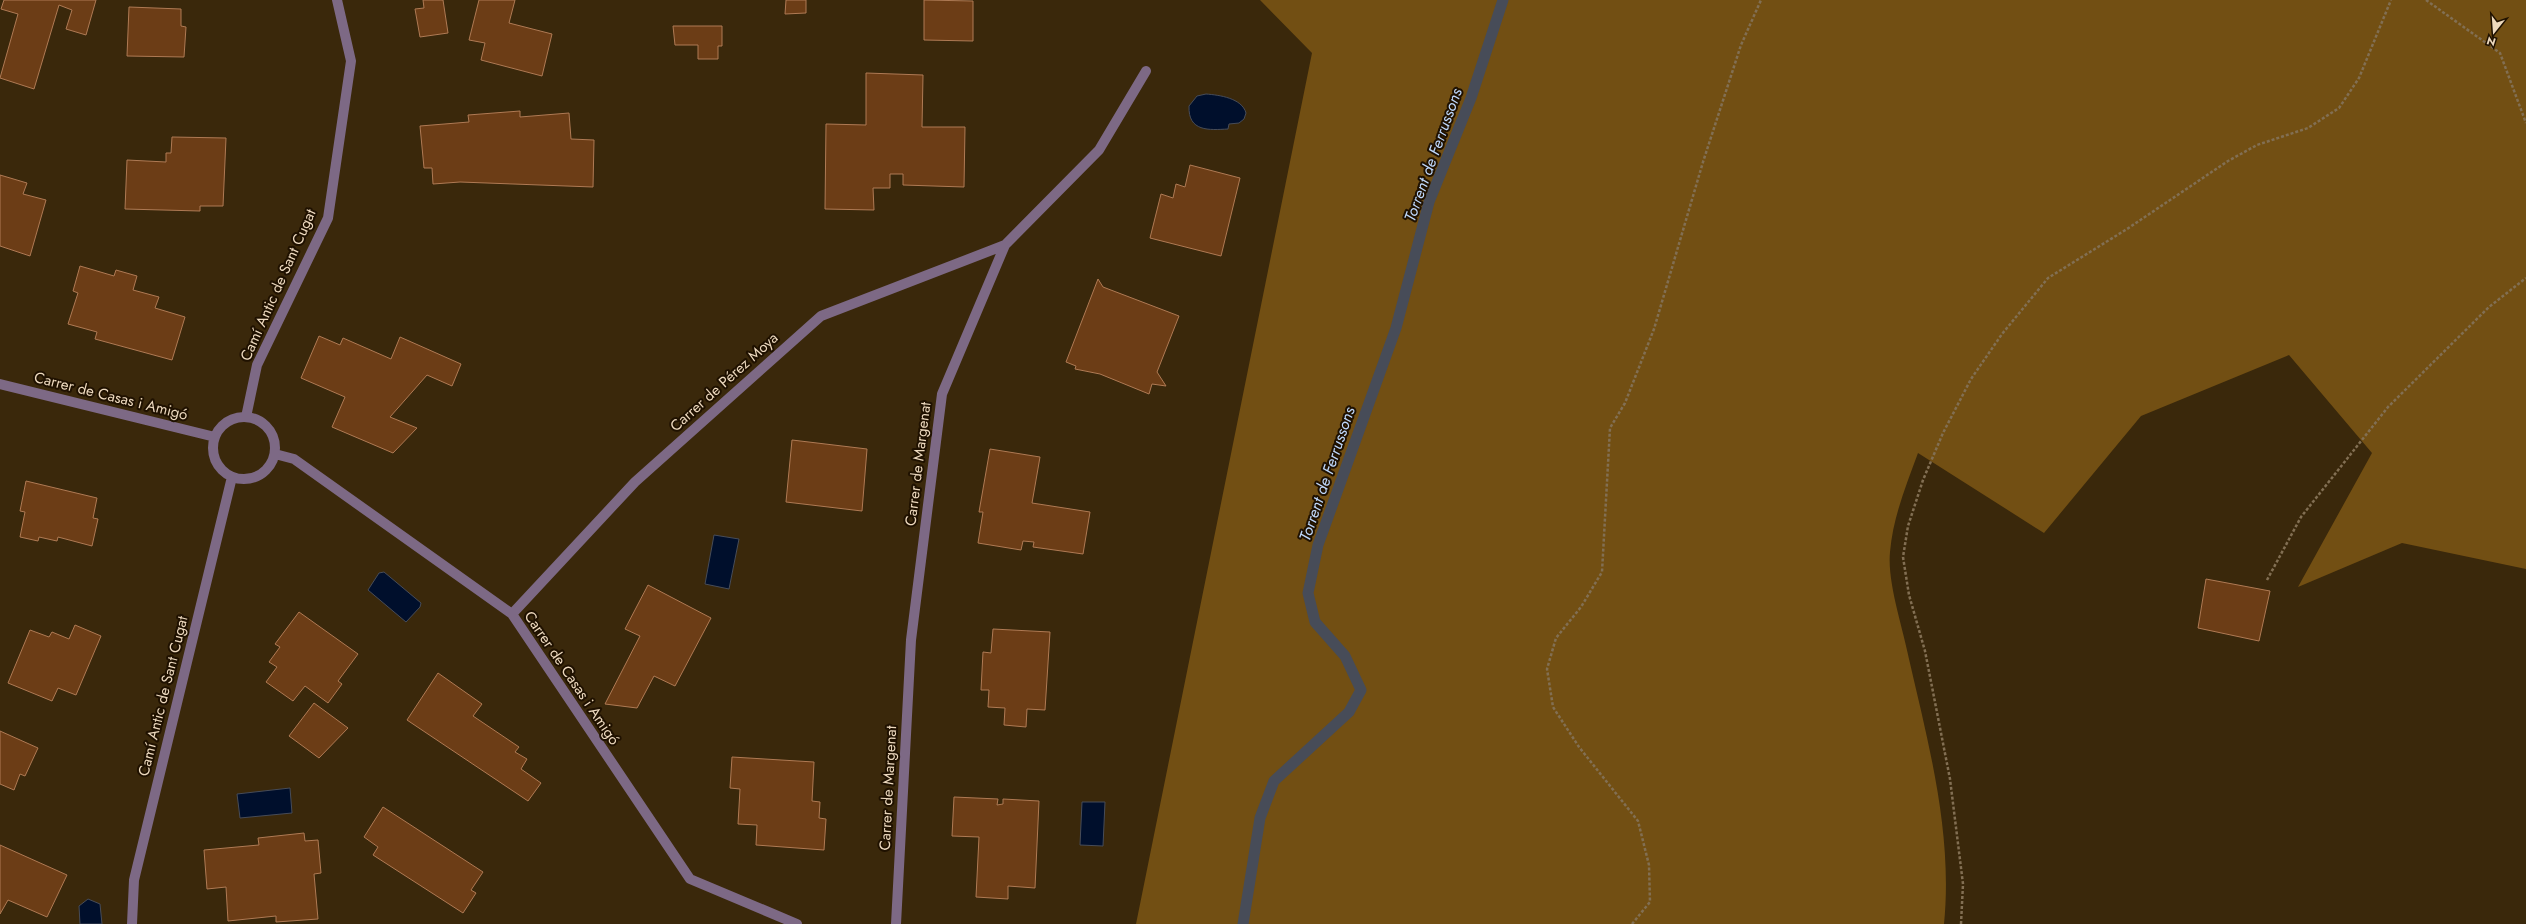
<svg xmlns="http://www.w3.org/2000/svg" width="2526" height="924" viewBox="0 0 2526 924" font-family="Jost,sans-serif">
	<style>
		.forest { fill: #724f13 }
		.water { fill: #000f2c; stroke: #474c58 }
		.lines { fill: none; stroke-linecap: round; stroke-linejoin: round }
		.stream { stroke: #474c58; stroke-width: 11 }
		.building { fill: #6c3d16; stroke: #af7a54 }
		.path { stroke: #826f53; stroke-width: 2.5; stroke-dasharray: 3 2; stroke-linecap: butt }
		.minor { stroke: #7d6985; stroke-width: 10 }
		.labels { text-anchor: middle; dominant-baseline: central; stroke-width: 4; stroke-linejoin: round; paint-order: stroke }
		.street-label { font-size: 15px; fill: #edd9be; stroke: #1f1100 }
		.water-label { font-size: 16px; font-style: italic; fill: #bed7fa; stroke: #1f1100 }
	</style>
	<rect width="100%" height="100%" fill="#3a280b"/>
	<path class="forest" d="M1260,0H2526V569L2402,543L2298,587L2372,453L2289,355L2141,416L2044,533L1918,453C1906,486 1893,517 1890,552C1887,582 1903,628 1909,659C1929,746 1953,834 1944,924H1136L1312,53Z"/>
	<path class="water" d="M1206,94C1219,95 1242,98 1246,113L1244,119L1239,123L1229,124L1228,129C1209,130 1188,132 1189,106L1197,96Z
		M714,535L739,539L729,589L705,584Z
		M384,572L421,603L420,607L406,622L368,590L379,573Z
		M290,788L292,813L240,818L237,794Z
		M1082,802H1105L1103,846L1080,845Z
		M88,899L100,904L102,924H80L79,906Z"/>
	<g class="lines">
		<path class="stream" d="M1243,924L1260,818L1274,781L1349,712L1361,690L1345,656L1315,622L1308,593L1318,545L1396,328L1429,202L1471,98L1503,0"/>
	</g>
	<path class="building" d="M4,0H96L86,35L66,29L72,10L59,5L34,89L0,78L18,14L1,9Z
		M423,0H443L448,33L420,37L415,9L424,8Z
		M479,0H515L509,23L552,34L542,76L481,60L485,43L469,40Z
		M786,0H806V13L785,14Z
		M924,0L973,1V41L924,40Z
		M129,7L181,9V26L186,27L184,57L127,56Z
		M673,26H722V46H718V59H698V45H675Z
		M866,73L923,75L922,127H965L964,187L903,185V174H890V188H873L874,210L825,209L826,124L866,125Z
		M520,111V117L569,113L571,139L594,140L593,187L460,182L433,184L432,168H424L420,126L469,122L468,115Z
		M172,137L226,138L223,206H200V211L125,209L127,160L166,162V153H171Z
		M1190,165L1240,178L1221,256L1150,238L1161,194L1173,198L1176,184L1185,187Z
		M0,175L27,183L23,194L46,200L30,256L0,246Z
		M80,266L114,276L116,270L137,276L133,290L159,297L155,308L185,317L172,360L95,339L97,332L68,324L78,293L73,291Z
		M1098,279L1103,287L1179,316L1157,372L1166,386L1152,384L1149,394L1100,374L1075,369L1076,366L1066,362Z
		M319,336L340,345L343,338L391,359L400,337L461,364L452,386L427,375L390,417L417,428L393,453L332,427L345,397L301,378Z
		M792,440L867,449L862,511L786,502Z
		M990,449L1040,457L1032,503L1090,512L1083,554L1033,547L1034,542L1023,541L1021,550L978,543L983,512H979Z
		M26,481L97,498L93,518L98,519L92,546L58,537L57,541L39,537L38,541L20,537L25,512L20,511Z
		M2206,579L2270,591L2259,641L2198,628Z
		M648,585L711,618L675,686L654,676L637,708L605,704L640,636L625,629Z
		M299,612L358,654L338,681L342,684L328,703L305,686L293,701L266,682L277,667L269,662L280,647L275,644Z
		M75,625L101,636L76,695L58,688L52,701L8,683L30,630L49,637L52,632L69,639Z
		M993,629L1050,632L1045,710L1027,709L1026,727L1004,725L1005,708L988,707L989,690H981L983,652L991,653Z
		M438,673L482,704L473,716L519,747L515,752L527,759L521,769L541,783L528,801L407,720Z
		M314,703L348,728L319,758L289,736Z
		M0,731L38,748L25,776L20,774L14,790L0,784Z
		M732,757L814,762L812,801L820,802L819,818L826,819L824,850L756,845L757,825L738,824L740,789L730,788Z
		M954,797L998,799L997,805L1003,804V799L1039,801L1035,888L1008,886V899L976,897L979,837L952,836Z
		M383,807L483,872L471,890L476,893L463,913L373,855L378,847L364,837Z
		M304,833L305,841L318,840L321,873L314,874L318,919L276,922V916L228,921L226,887L207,889L204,850L259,845L258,838Z
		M0,845L67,875L47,917L8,900L0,914Z"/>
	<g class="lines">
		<path class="path" d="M2426,0L2500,53L2526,123
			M2267,580L2301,517L2388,407L2489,307L2526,278
			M1632,924L1650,902L1649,865L1638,821L1579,747L1553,707L1547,669L1556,638L1581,607L1602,572L1610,428L1625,403L1654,329L1703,162L1741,45L1761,0
			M1961,924L1963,884L1950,779L1925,651L1909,595L1903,557L1908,526L1923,480L1943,433L1971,379L2002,334L2048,278L2127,229L2228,161L2257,145L2308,128L2339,108L2359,78L2391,0"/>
		<path class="minor" d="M0,384L215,437
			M213 448a31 31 0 1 1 62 0a31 31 0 1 1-62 0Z
			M246,417L257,365L328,218L351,61L337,0
			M275,454L294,459L512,614L690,879L797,924
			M512,614L635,482L821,316L1005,245
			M132,924L134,880L232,477
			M896,924L911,640L942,394L1005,245L1099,150L1146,71"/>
	</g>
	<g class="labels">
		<g class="street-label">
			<text transform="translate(278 285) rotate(-66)">Camí Antic de Sant Cugat</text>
			<text transform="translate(724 382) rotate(-42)">Carrer de Pérez Moya</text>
			<text transform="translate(111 396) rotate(14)">Carrer de Casas i Amigó</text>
			<text transform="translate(918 464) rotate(-83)">Carrer de Margenat</text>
			<text transform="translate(572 678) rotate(56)">Carrer de Casas i Amigó</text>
			<text transform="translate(163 696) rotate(-76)">Camí Antic de Sant Cugat</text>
			<text transform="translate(888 788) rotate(-87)">Carrer de Margenat</text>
		</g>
		<g class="water-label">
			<text transform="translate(1433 155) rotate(-70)">Torrent de Ferrussons</text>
			<text transform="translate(1327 474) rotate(-71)">Torrent de Ferrussons</text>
		</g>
	</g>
	<g transform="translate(2494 32) rotate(197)" stroke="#1f1100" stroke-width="3" paint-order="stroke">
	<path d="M0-3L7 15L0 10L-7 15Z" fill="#edd9be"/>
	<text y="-6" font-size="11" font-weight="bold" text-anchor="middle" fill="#edd9be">N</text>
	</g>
</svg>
